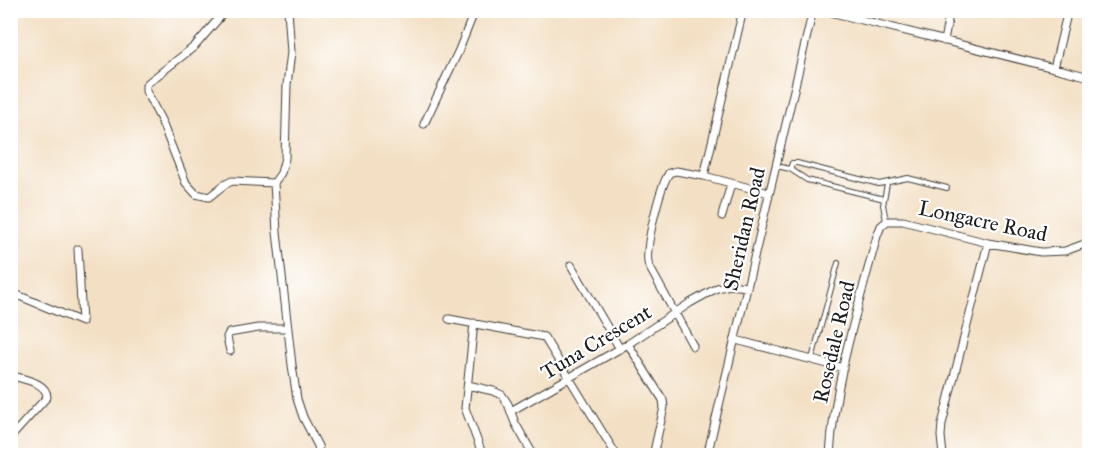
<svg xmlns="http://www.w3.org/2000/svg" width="1100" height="466" viewBox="0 0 1100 466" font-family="'IM FELL Great Primer',serif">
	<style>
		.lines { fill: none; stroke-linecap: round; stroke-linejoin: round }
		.service-casing { stroke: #3c3935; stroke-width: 6 }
		.minor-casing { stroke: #3c3935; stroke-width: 9 }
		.service { stroke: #fff; stroke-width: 4 }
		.minor { stroke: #fff; stroke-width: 7 }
		.labels { text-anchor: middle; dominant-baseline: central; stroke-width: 4.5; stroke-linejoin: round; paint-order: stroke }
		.street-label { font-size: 21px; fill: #1c1c1c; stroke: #fff }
	</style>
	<rect width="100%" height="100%" fill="#fff"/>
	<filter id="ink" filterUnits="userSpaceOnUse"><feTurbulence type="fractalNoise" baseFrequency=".0167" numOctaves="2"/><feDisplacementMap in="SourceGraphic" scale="12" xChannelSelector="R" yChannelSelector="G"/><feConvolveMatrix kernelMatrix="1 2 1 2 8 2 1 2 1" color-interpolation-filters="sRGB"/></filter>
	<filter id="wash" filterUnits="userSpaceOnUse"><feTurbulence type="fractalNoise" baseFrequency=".008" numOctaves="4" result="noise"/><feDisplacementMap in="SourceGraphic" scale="24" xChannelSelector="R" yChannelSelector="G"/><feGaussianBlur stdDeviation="1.35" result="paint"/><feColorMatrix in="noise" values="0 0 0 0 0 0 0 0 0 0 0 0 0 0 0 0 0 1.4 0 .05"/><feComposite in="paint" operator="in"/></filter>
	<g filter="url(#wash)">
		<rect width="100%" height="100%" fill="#f3dfc3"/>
	</g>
	<g filter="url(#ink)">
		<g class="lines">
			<defs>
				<path id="service" d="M777,166L790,169L807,180L884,199
					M790,169L792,163H797L879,184L908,178L947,188
					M886,220L883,205L887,184
					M812,359L838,263"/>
				<path id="minor" d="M226,10L195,46L149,82L146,85V91L161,120L186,183L196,194L209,197L224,185L232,181L274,183
					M288,10L291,52L287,85L285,158L281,173L274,183L277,232L292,365L297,399L303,417L318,446L320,456
					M822,10L1090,77
					M944,41L950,10
					M1054,68L1068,10
					M424,124L459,50L475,10
					M704,176L769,193
					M722,216L731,184
					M571,265L620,349
					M10,292L82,322L78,249
					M449,319L544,337L617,456
					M474,323L465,408L483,456
					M736,340L843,368
					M628,344L663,400L664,407L653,456
					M693,346L649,266C643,252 660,187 669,173L676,171L704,176L743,10
					M230,351L227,337L229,333L258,328H288
					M10,375C22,379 47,382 47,397L10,438
					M468,385L493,391L502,395L508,404L515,423L534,456
					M511,411L628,344L690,303L717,288L730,285L747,287
					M707,456L813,10
					M830,456C834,381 858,308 877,236L881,226L887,221H903L988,243L1041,252L1065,251L1090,242
					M943,456L941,436L942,424L988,243"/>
			</defs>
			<use href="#service" class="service-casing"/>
			<use href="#minor" class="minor-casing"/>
			<use href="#service" class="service"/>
			<use href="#minor" class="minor"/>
		</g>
	</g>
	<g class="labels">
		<g class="street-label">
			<text transform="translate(983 221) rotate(12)">Longacre Road</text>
			<text transform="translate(744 229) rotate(-77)">Sheridan Road</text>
			<text transform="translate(596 342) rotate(-31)">Tuna Crescent</text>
			<text transform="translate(834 342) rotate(-77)">Rosedale Road</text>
		</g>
	</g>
	<rect width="1100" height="466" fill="none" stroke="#fff" stroke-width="36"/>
</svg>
